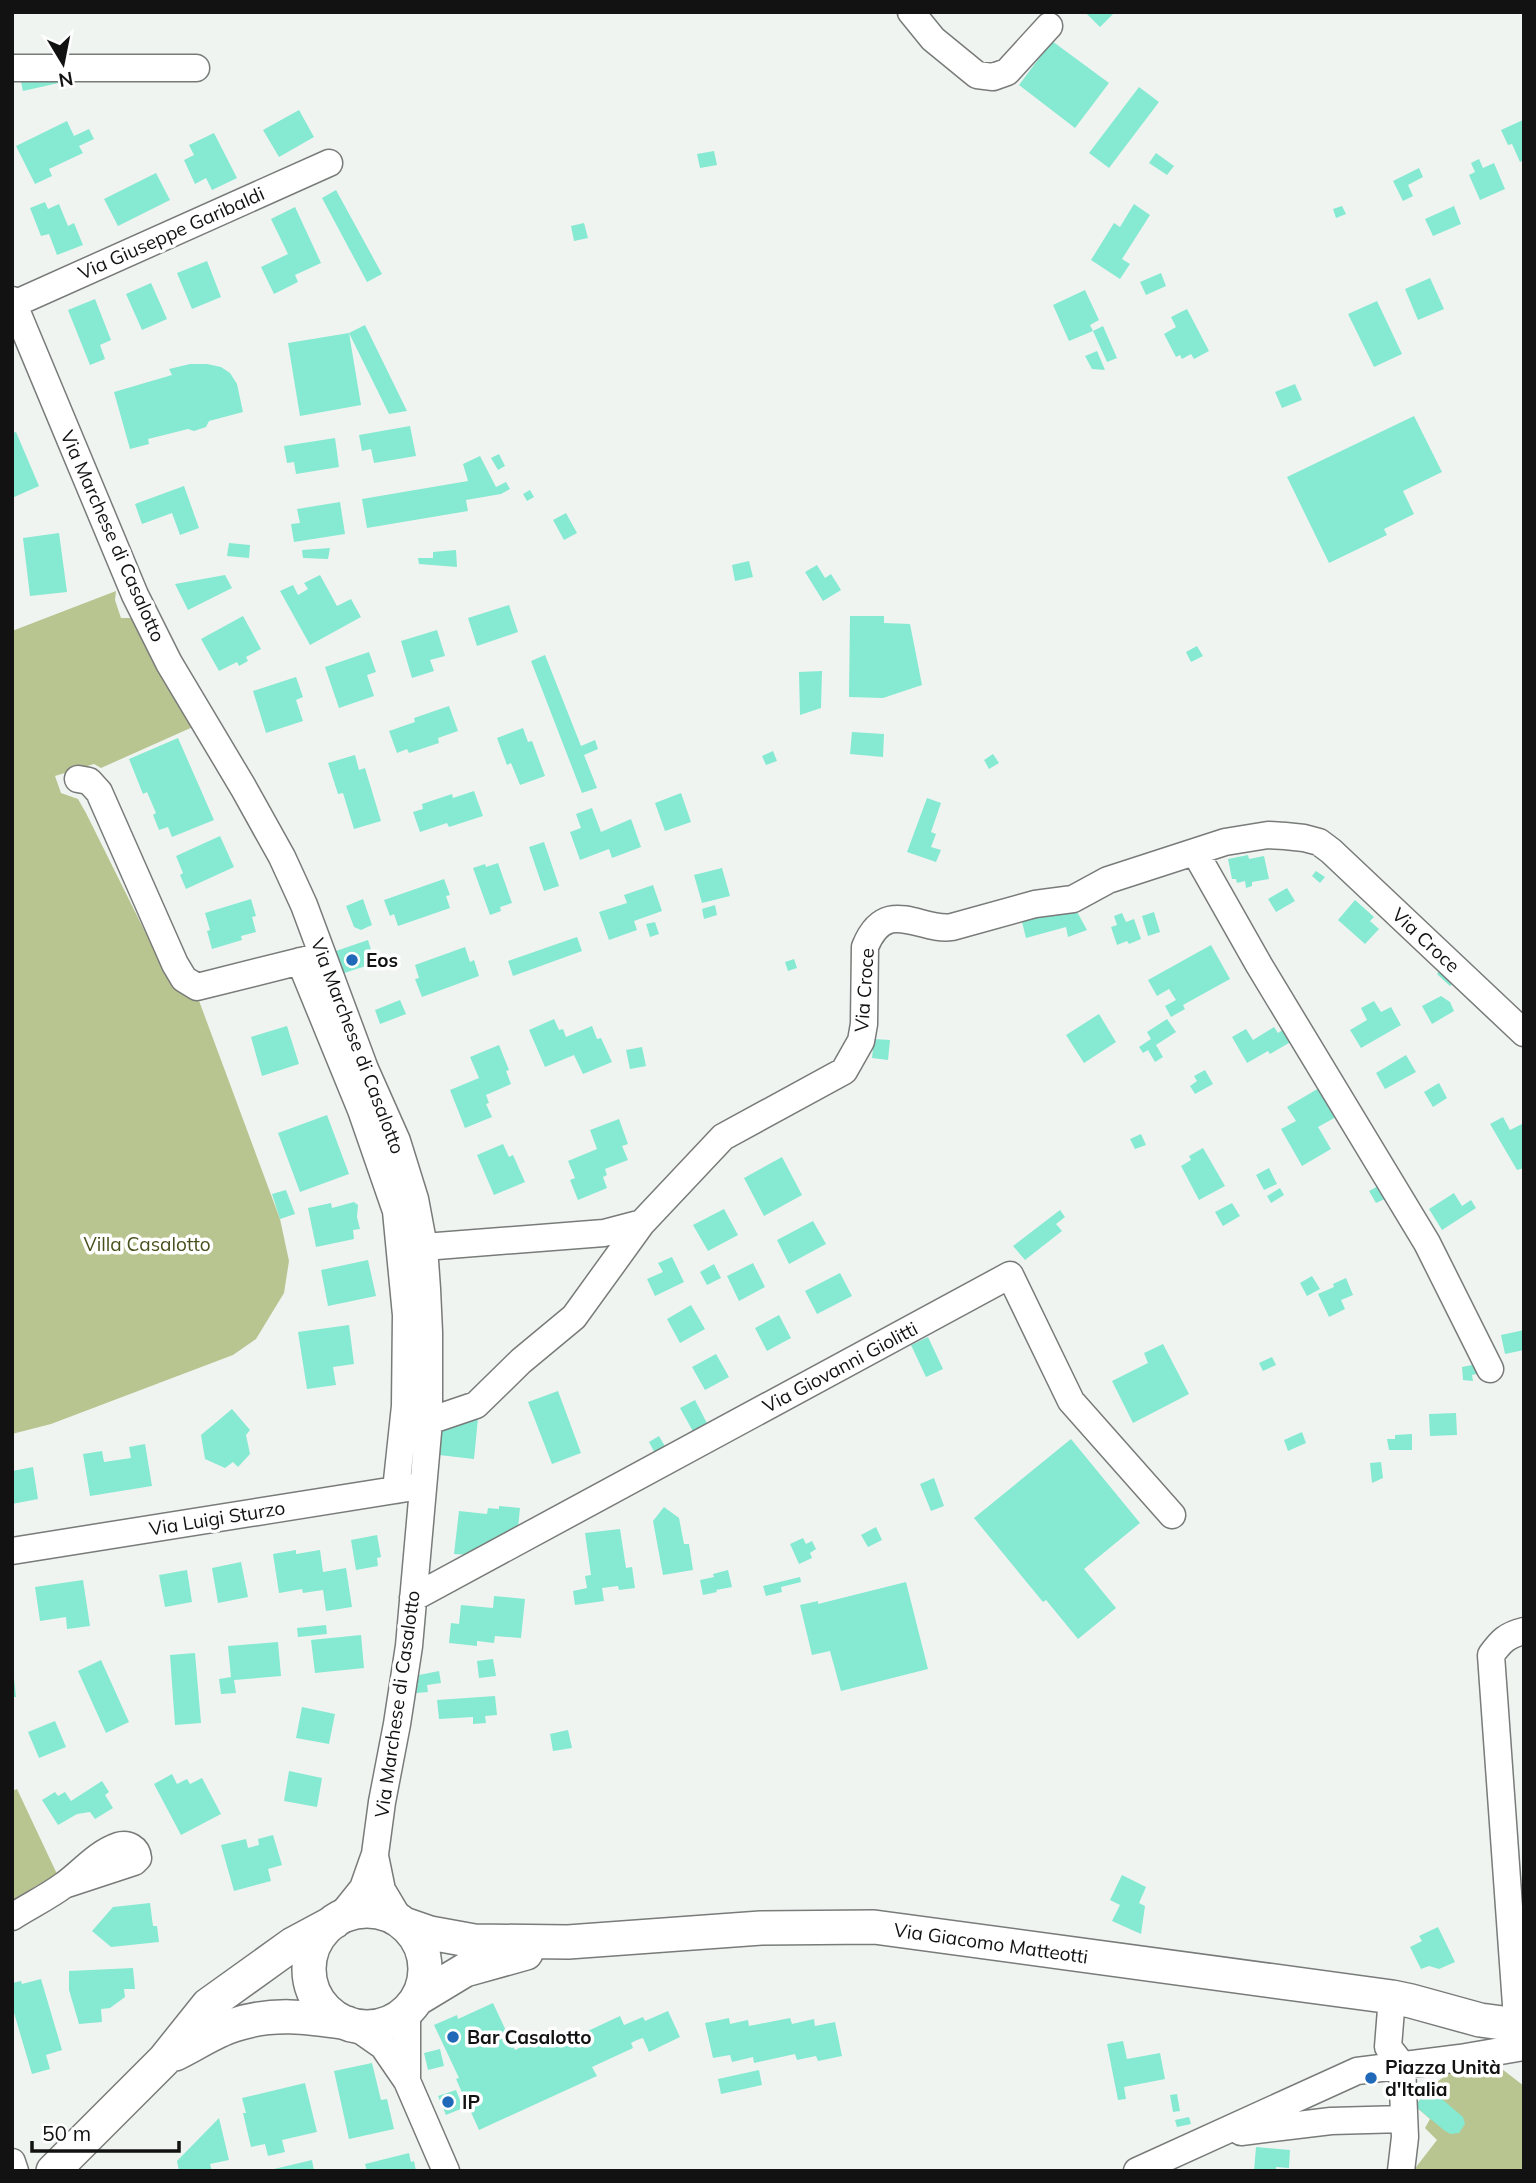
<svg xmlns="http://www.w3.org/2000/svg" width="1536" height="2183" viewBox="0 0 1536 2183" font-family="Mulish,sans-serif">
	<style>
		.green { fill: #b9c590 }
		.building { fill: #86e9d2 }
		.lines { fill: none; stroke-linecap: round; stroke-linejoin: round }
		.minor-casing { stroke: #787b79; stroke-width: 29 }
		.major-casing { stroke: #787b79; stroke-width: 36 }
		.minor { stroke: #fff; stroke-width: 26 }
		.major { stroke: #fff; stroke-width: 33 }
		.poi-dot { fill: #2069b9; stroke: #fff; stroke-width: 2.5 }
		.labels { text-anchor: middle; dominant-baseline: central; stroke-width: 7; stroke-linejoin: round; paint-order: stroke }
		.street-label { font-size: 19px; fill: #111211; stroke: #fff }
		.poi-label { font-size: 19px; font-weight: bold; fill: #111211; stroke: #fff; text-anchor: start }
		.park-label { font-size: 19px; fill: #48521c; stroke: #fff }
	</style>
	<rect width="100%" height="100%" fill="#eff4f1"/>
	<path class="green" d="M116,591L115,600L121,618H131L195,726L101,768L94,764L55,776L61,793L78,799L86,813L173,988L198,998L280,1219L289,1261L284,1293L256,1339L233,1355L51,1424L12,1434V631Z
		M17,1789L57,1874L12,1900V1791Z
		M1498,2066L1524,2086V2171H1413L1437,2140L1425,2128L1430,2119L1415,2106L1429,2088L1449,2073Z"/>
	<path class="building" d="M1085,12H1112L1113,14L1100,27Z
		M1052,41L1109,83L1075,128L1019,85Z
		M19,72L76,79L23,91Z
		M1139,87L1159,102L1109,168L1089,153Z
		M299,110L314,137L279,157L263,130Z
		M1523,120L1524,160L1520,162L1512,144L1508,145L1501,130Z
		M67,121L74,136L89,129L94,139L79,146L83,153L49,169L52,176L35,184L16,146Z
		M214,133L237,178L212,190L206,178L195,184L184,160L194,155L189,145Z
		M714,151L717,165L700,168L697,154Z
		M1156,153L1174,166L1167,175L1149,163Z
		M1479,159L1483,168L1494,163L1505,189L1480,200L1469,175L1475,172L1471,163Z
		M1419,168L1423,177L1408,185L1413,196L1403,201L1393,181Z
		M156,173L170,200L118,226L104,199Z
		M336,190L382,274L367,282L322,198Z
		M45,202L48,209L59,204L68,226L74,223L83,245L57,255L49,234L41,236L30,208Z
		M1134,204L1150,215L1122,259L1130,264L1120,279L1091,260L1114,223L1120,227Z
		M1342,206L1346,214L1336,218L1333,209Z
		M1454,206L1461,224L1433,236L1425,219Z
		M295,207L321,263L295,275L298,282L274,294L261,267L288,254L271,219Z
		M584,223L588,238L574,241L571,226Z
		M207,261L221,297L192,309L177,273Z
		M1161,273L1166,286L1146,295L1140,282Z
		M1430,278L1444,309L1418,320L1405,289Z
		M151,283L167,319L142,330L126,294Z
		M1085,290L1099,320L1090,325L1093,331L1069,341L1053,305Z
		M95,299L111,340L100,345L105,359L90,365L68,310Z
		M1377,301L1402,354L1374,367L1348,314Z
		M1187,309L1209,351L1194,359L1191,354L1182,359L1180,355L1176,357L1164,334L1176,327L1171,317Z
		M365,325L407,411L389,414L349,333L361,405L300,416L288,343L349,333Z
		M1103,326L1117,358L1107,362L1093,331Z
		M1097,351L1105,370L1092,369L1085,356Z
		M190,364H207L221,367L230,373L237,384L243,412L209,421L206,427L194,431L188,429L148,439L149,444L130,449L114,392L172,375L169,369Z
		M1295,384L1302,400L1282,408L1275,392Z
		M1414,416L1442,472L1403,491L1414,514L1384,529L1387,535L1329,563L1287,477Z
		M410,426L416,456L374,463L371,449L362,451L359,435Z
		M16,432L39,486L12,498V433Z
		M335,438L339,467L296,474L294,462L287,463L284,446Z
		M499,454L505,466L498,470L491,458Z
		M480,456L496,487L506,482L510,489L501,494L466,500L468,511L367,528L362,499L468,481L463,464Z
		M184,486L199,528L180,535L172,513L142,524L135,504Z
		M530,490L534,497L527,501L523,494Z
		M340,502L345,534L294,542L291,524L300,523L297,509Z
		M566,513L577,533L564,540L553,520Z
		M59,533L67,592L30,596L23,538Z
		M229,543L250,545L249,558L227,556Z
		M330,548L328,559L303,558L302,550Z
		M456,550L457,567L419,564L418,558H433V552Z
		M749,561L753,577L735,581L732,565Z
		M817,565L825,578L831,574L841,590L823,601L805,572Z
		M225,575L232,588L188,610L175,584Z
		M320,575L337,606L351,599L361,617L310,645L280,591L293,585L298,595L308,589L304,583Z
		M509,605L518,632L477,646L468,618Z
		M243,616L261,649L246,657L248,661L239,666L237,662L219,671L201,639Z
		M850,616H884V623L910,624L922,685L883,698L849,697Z
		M437,630L445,656L430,660L434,671L412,678L401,641Z
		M1197,646L1203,656L1191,662L1186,652Z
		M369,652L376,672L367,675L374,696L339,708L325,667Z
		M545,655L581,746L595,740L598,749L584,755L597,788L582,793L531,661Z
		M822,671L821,708L800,715L799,672Z
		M296,677L303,697L296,700L303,721L266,733L253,691Z
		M449,706L458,731L438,738L439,743L409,753L407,749L397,753L389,731L415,722L414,718Z
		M523,728L528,742L532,741L545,776L520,785L511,763L507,765L497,738Z
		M852,732L884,734L883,757L850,754Z
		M178,738L214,820L172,837L168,827L159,830L153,815L156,813L147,792L143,794L129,759Z
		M773,751L777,761L766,765L762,756Z
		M993,754L999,763L989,769L984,760Z
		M355,755L359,770L365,768L381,821L354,829L343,793L338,794L328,763Z
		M474,791L483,816L449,827L447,823L420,832L413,812L423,809L422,804L452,794L453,798Z
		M681,793L691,822L665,831L655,803Z
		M927,798L941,803L931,832L936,834L931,847L941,850L936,862L907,852Z
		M592,808L601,832L631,819L641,847L612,858L609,849L580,860L570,832L581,828L576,814Z
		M220,836L234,867L186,889L180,875L183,873L176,856Z
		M544,842L559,886L544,891L529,847Z
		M1248,855L1249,859L1264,856L1269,879L1252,882V886L1246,888L1245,881L1237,883L1236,879H1232L1228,859Z
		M498,863L512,903L500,907L501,911L490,915L473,868L485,864L486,867Z
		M722,868L730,896L702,903L694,875Z
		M1316,871L1325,877L1320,883L1312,876Z
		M444,879L450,895L446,896L450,908L398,926L394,914L390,916L384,900Z
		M653,885L662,911L634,921L637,930L609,940L599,912L627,903L624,895Z
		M1287,888L1295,901L1276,912L1268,899Z
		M251,899L256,916L252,917L256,932L241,936L242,940L212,949L207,931L210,930L205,913Z
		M363,899L372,925L361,930L354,927L346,906Z
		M1355,900L1374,917L1370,921L1379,929L1365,944L1338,920Z
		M715,905L717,915L704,919L702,909Z
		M1075,908L1087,930L1068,937L1066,927L1026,938L1021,918Z
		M1154,912L1160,932L1148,936L1142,916Z
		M1122,913L1126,922L1134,919L1141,939L1129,944L1127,941L1117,945L1111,927L1117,925L1114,916Z
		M655,922L659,934L650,937L646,924Z
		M577,937L582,951L513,976L508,961Z
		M368,940L375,963L338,975L330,953Z
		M1211,945L1230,979L1183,1005L1185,1009L1171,1017L1165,1006L1176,1000L1169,989L1157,996L1148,980Z
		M465,947L470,962L474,960L479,976L422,997L415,979L419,978L415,965Z
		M794,959L797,968L788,971L785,962Z
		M1442,967L1456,980L1450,986L1437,974Z
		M1441,996L1450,1002L1454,1011L1432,1024L1422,1006Z
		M400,1000L406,1014L380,1024L375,1010Z
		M1374,1001L1381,1012L1391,1007L1401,1025L1361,1048L1350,1030L1367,1020L1361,1008Z
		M1099,1014L1116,1042L1084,1063L1066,1035Z
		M554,1019L559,1030L563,1029L566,1037L592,1026L597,1039L601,1038L612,1062L583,1074L574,1055L545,1067L529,1030Z
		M1167,1019L1176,1032L1156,1045L1163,1057L1155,1062L1148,1050L1143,1053L1139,1047L1151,1039L1147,1032Z
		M287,1026L299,1064L262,1076L251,1037Z
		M1274,1027L1278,1033L1287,1027L1294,1040L1270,1054L1268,1051L1247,1063L1232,1037L1246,1029L1253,1040Z
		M874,1039L890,1040L888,1060L872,1058Z
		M499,1045L509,1070L506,1071L511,1084L486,1095L489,1103L486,1104L492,1117L465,1128L450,1090L479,1078L470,1057Z
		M642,1047L646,1066L630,1069L626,1050Z
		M1406,1055L1416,1072L1385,1089L1376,1073Z
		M1205,1070L1213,1084L1195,1094L1190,1086L1197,1081L1194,1076Z
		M1439,1083L1447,1098L1433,1107L1424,1092Z
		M1319,1088L1336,1117L1318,1127L1331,1149L1302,1166L1281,1129L1296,1121L1287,1107Z
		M327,1115L349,1174L300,1192L278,1133Z
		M1503,1117L1510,1130L1524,1123V1168L1517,1170L1490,1124Z
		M619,1119L628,1144L622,1146L628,1160L605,1169L607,1175L603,1177L607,1188L578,1200L570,1180L575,1178L568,1161L597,1149L590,1130Z
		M1141,1134L1146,1145L1135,1149L1130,1139Z
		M503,1144L509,1157L513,1155L525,1182L494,1195L477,1155Z
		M1203,1148L1225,1186L1199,1200L1181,1166L1191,1160L1189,1156Z
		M782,1157L802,1195L764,1216L744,1178Z
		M1269,1168L1277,1184L1264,1190L1256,1175Z
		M1382,1184L1389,1197L1376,1203L1369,1191Z
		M1280,1188L1284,1195L1271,1203L1267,1196Z
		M286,1190L295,1214L280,1219L272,1194Z
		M1454,1193L1462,1206L1471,1200L1476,1208L1442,1230L1429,1209Z
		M354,1202L358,1205L357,1217L360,1229L353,1230L354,1239L316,1247L308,1208L331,1203L332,1208Z
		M1232,1203L1240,1216L1223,1226L1215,1212Z
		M724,1209L738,1235L708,1251L693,1225Z
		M1060,1210L1065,1217L1056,1224L1062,1231L1025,1260L1013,1246Z
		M813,1221L826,1244L789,1264L777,1240Z
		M672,1257L684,1282L655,1296L647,1279L663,1272L658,1263Z
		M368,1260L376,1296L328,1306L321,1270Z
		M753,1263L765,1287L739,1301L727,1276Z
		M714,1264L721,1278L707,1285L700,1272Z
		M840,1273L852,1296L817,1314L805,1291Z
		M1312,1276L1320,1289L1307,1296L1300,1283Z
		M1346,1278L1353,1295L1341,1300L1345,1309L1329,1317L1318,1294L1334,1287L1333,1284Z
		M691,1305L705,1329L680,1343L667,1319Z
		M779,1315L791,1338L767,1351L755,1328Z
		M349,1325L354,1364L333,1367L336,1385L307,1389L298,1332Z
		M1524,1330V1350L1505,1354L1501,1335Z
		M928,1337L943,1369L926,1377L911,1345Z
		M1163,1344L1189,1394L1133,1423L1112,1381L1148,1363L1144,1353Z
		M716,1354L729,1377L705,1390L692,1367Z
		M1272,1357L1276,1365L1263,1371L1259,1363Z
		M1477,1364L1481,1373L1472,1375L1473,1381L1463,1380L1462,1367Z
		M558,1391L581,1453L552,1464L528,1402Z
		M695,1400L709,1427L695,1435L680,1408Z
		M479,1408L474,1459L439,1455L443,1425Z
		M232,1409L250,1430L246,1435L250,1454L238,1467L233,1462L225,1468L205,1459L201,1435Z
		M1456,1413L1457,1435L1430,1436L1429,1414Z
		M1302,1432L1306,1443L1288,1451L1284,1440Z
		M1412,1434V1450H1389L1387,1439H1395V1435Z
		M659,1436L667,1450L656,1455L649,1442Z
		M1071,1439L1140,1523L1084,1569L1116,1608L1078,1639L1046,1600L1043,1602L974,1518Z
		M145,1444L152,1486L90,1496L83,1454L102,1451L104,1462L131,1458L129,1447Z
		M1381,1462L1383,1478L1372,1483L1370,1463Z
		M33,1467L38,1499L12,1504V1471Z
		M934,1478L944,1506L931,1511L920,1484Z
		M499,1506L520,1508L518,1528L470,1555L454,1554L459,1511L487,1514L488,1508L499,1509Z
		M664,1507L679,1518L684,1544H689L693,1570L663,1575L653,1521Z
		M876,1527L882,1540L868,1547L861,1535Z
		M620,1529L626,1568L632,1567L635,1588L619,1590L618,1586L602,1588L604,1601L575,1605L573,1591L587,1588L585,1576L591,1575L585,1533Z
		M377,1535L381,1557L377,1558L378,1566L356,1570L351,1540Z
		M803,1538L806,1544L812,1541L816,1549L810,1553L812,1558L799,1564L790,1544Z
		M296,1550V1554L320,1550L323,1572L346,1568L352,1607L326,1611L323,1590L303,1593L302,1589L279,1593L273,1554Z
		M241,1562L248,1597L218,1603L212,1568Z
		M187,1570L192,1602L165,1607L159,1575Z
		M728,1570L732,1587L716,1590L717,1592L703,1595L700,1580L714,1577L713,1574Z
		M800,1577L801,1582L781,1587L782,1592L766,1596L763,1586Z
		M83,1580L90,1626L67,1629L66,1617L40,1621L35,1587Z
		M906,1582L928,1669L841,1691L830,1651L812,1655L800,1605L818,1601V1604Z
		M494,1596L525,1599L521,1638L495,1636L494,1643L477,1641V1646L449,1643L451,1623L459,1624L461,1605L493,1608Z
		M326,1625L327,1634L298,1637L297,1628Z
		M361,1635L364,1668L315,1673L311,1640Z
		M278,1642L281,1676L234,1680L236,1693L221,1694L219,1679L231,1677L228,1646Z
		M195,1653L201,1723L175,1725L170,1655Z
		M493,1659L496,1676L479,1678L477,1661Z
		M101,1660L129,1722L106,1733L78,1671Z
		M439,1671L441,1683L427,1685L428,1692L416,1693L419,1675Z
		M12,1678H14L16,1697H12Z
		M495,1696L497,1715L485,1716L486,1723L473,1724V1717L439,1719L437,1700Z
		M302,1707L335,1714L329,1744L296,1738Z
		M55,1721L66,1747L39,1758L28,1732Z
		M568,1730L572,1748L553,1751L550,1734Z
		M289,1771L322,1778L317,1807L284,1801Z
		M172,1774L177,1784L187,1779L190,1784L202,1778L221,1814L181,1835L154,1784Z
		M102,1781L109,1792L105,1795L113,1808L95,1819L90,1812L77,1814L58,1825L42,1800L55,1792L58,1796L65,1792L71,1801Z
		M273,1835L282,1865L268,1869L271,1881L234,1891L221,1845L246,1839L248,1848L259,1845L258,1839Z
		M1122,1875L1146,1887L1139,1903L1145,1906L1141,1934L1112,1921L1120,1905L1110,1900Z
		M150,1903L153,1926H157L159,1942L111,1947L92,1931L113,1907Z
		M1438,1927L1455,1962L1439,1969L1429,1966L1421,1969L1410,1947L1422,1941L1419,1936Z
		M133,1968L135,1989H124L125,1997L110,2008L101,2009L102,2022L79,2024L69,1990V1971Z
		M41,1979L62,2050L46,2055L50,2069L32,2074L12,2006V1983L21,1981L22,1984Z
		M493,2003L515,2050L554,2032L560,2044L620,2016L624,2025L643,2017L645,2021L668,2011L680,2037L649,2052L643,2038L637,2040L631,2043L633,2048L592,2067L597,2076L479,2130L456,2079L459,2078L434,2025L457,2015L458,2019Z
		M729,2018L730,2024L748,2020L749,2026L790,2018L792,2024L814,2019L815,2026L835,2022L842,2056L818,2061L816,2056L797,2060L795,2054L754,2063L753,2057L732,2062L730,2055L713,2058L705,2023Z
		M1123,2041L1127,2059L1160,2053L1165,2079L1124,2087L1126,2099L1118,2100L1107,2044Z
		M440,2049L444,2066L428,2070L424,2053Z
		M372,2063L381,2100L387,2099L394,2129L349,2139L334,2071Z
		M759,2070L762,2085L721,2094L718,2079Z
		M305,2083L317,2132L282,2140L285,2152L268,2156L265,2144L251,2147L243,2113H246L242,2098Z
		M1429,2088L1463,2117L1465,2124L1459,2133L1451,2134L1445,2131L1415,2106Z
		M456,2090L463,2108L446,2115L438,2096Z
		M1177,2094L1180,2111L1173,2112L1170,2095Z
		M1189,2117L1191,2124L1177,2127L1175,2120Z
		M219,2118L229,2160L210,2164L212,2171H179L177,2161Z
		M1256,2147L1290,2150L1289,2168L1276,2167V2171H1254Z
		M409,2153L411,2162L414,2161L416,2171H367L365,2164Z
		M312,2160L314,2171H270V2170Z"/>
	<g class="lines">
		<defs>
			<path id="minor" d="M911,12L933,39L977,75L993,77L1007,72L1049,26
				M12,68H196
				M12,300L135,595L169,663L243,787L282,857L304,905L365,1069L397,1141L415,1199L424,1247L427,1289L429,1332V1421L409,1646L397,1724L382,1802L375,1854L363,1888L339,1918
				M14,304L329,163
				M78,779L89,781L99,792L175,964L184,979L197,987L317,957
				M1195,852L1259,965L1427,1243L1490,1369
				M300,961L361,1110L396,1211L406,1315L405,1406L396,1490
				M424,1247L604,1233L642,1223
				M429,1421L476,1405L521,1361L574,1317L642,1223L723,1137L844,1071L861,1041L864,1024L865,947C886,895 920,932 952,927L1035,904L1073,899L1108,880L1225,842L1268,835L1285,836L1304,838L1319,842L1331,851L1524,1033
				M12,1551L414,1487
				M413,1598L1010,1275L1071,1401L1172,1515
				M375,1856L382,1890L401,1922
				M12,1917C29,1906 48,1897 64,1885C81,1873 97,1853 118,1846C128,1843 137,1848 138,1858L134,1862L64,1885
				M1392,1997L1388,2047L1402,2065L1405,2137L1401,2171
				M1516,2005L1491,1655C1501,1641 1507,1635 1524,1631
				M353,2025L383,2046L407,2081L446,2171
				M407,2081V2011
				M1241,2132L1331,2121L1404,2119
				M12,2162L15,2171
				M1137,2171L1357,2071L1460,2058L1524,2047"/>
			<path id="major" d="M309 1969a58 58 0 1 1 116 0a58 58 0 1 1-116 0Z
				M404,1924L430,1933L474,1941L568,1942L761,1928L874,1927L1392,1997L1411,2001L1480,2020L1524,2026
				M417,1999L465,1970L526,1953
				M175,2054C194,2045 214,2031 234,2025C272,2012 308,2017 347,2023
				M53,2171L164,2060L208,2005L293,1944L334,1922"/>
		</defs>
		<use href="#minor" class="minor-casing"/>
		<use href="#major" class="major-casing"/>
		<use href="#minor" class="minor"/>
		<use href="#major" class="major"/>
	</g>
	<g class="poi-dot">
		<circle cx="352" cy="960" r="7"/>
		<circle cx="453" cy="2037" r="7"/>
		<circle cx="1371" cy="2078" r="7"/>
		<circle cx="448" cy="2102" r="7"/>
	</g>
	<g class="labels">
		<g class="street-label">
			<text transform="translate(171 233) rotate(-24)">Via Giuseppe Garibaldi</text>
			<text transform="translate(113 536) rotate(66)">Via Marchese di Casalotto</text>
			<text transform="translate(1426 940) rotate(43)">Via Croce</text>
			<text transform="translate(864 990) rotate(-86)">Via Croce</text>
			<text transform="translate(358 1046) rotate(69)">Via Marchese di Casalotto</text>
			<text transform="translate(840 1367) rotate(-28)">Via Giovanni Giolitti</text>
			<text transform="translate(217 1518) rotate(-9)">Via Luigi Sturzo</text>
			<text transform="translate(397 1704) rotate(-82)">Via Marchese di Casalotto</text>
			<text transform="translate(991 1943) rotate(8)">Via Giacomo Matteotti</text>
		</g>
		<g class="poi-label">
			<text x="366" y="960">Eos</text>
			<text x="467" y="2037">Bar Casalotto</text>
			<text x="1385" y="2067">Piazza Unità<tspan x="1385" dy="22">d'Italia</tspan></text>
			<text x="462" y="2102">IP</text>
		</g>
		<g class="park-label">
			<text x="147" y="1244">Villa Casalotto</text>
		</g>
	</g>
	<rect width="1536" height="2183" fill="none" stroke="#111211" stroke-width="28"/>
	<g transform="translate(63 63) rotate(170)" stroke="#ffffff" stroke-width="5" paint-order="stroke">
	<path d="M0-5L12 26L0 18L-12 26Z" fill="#111211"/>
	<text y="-10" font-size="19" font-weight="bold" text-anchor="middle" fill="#111211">N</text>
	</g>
	<path d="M32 2141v10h147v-10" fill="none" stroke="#111211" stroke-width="3.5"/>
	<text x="42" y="2141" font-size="21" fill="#111211" stroke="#ffffff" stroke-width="5" paint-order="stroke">50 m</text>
</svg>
